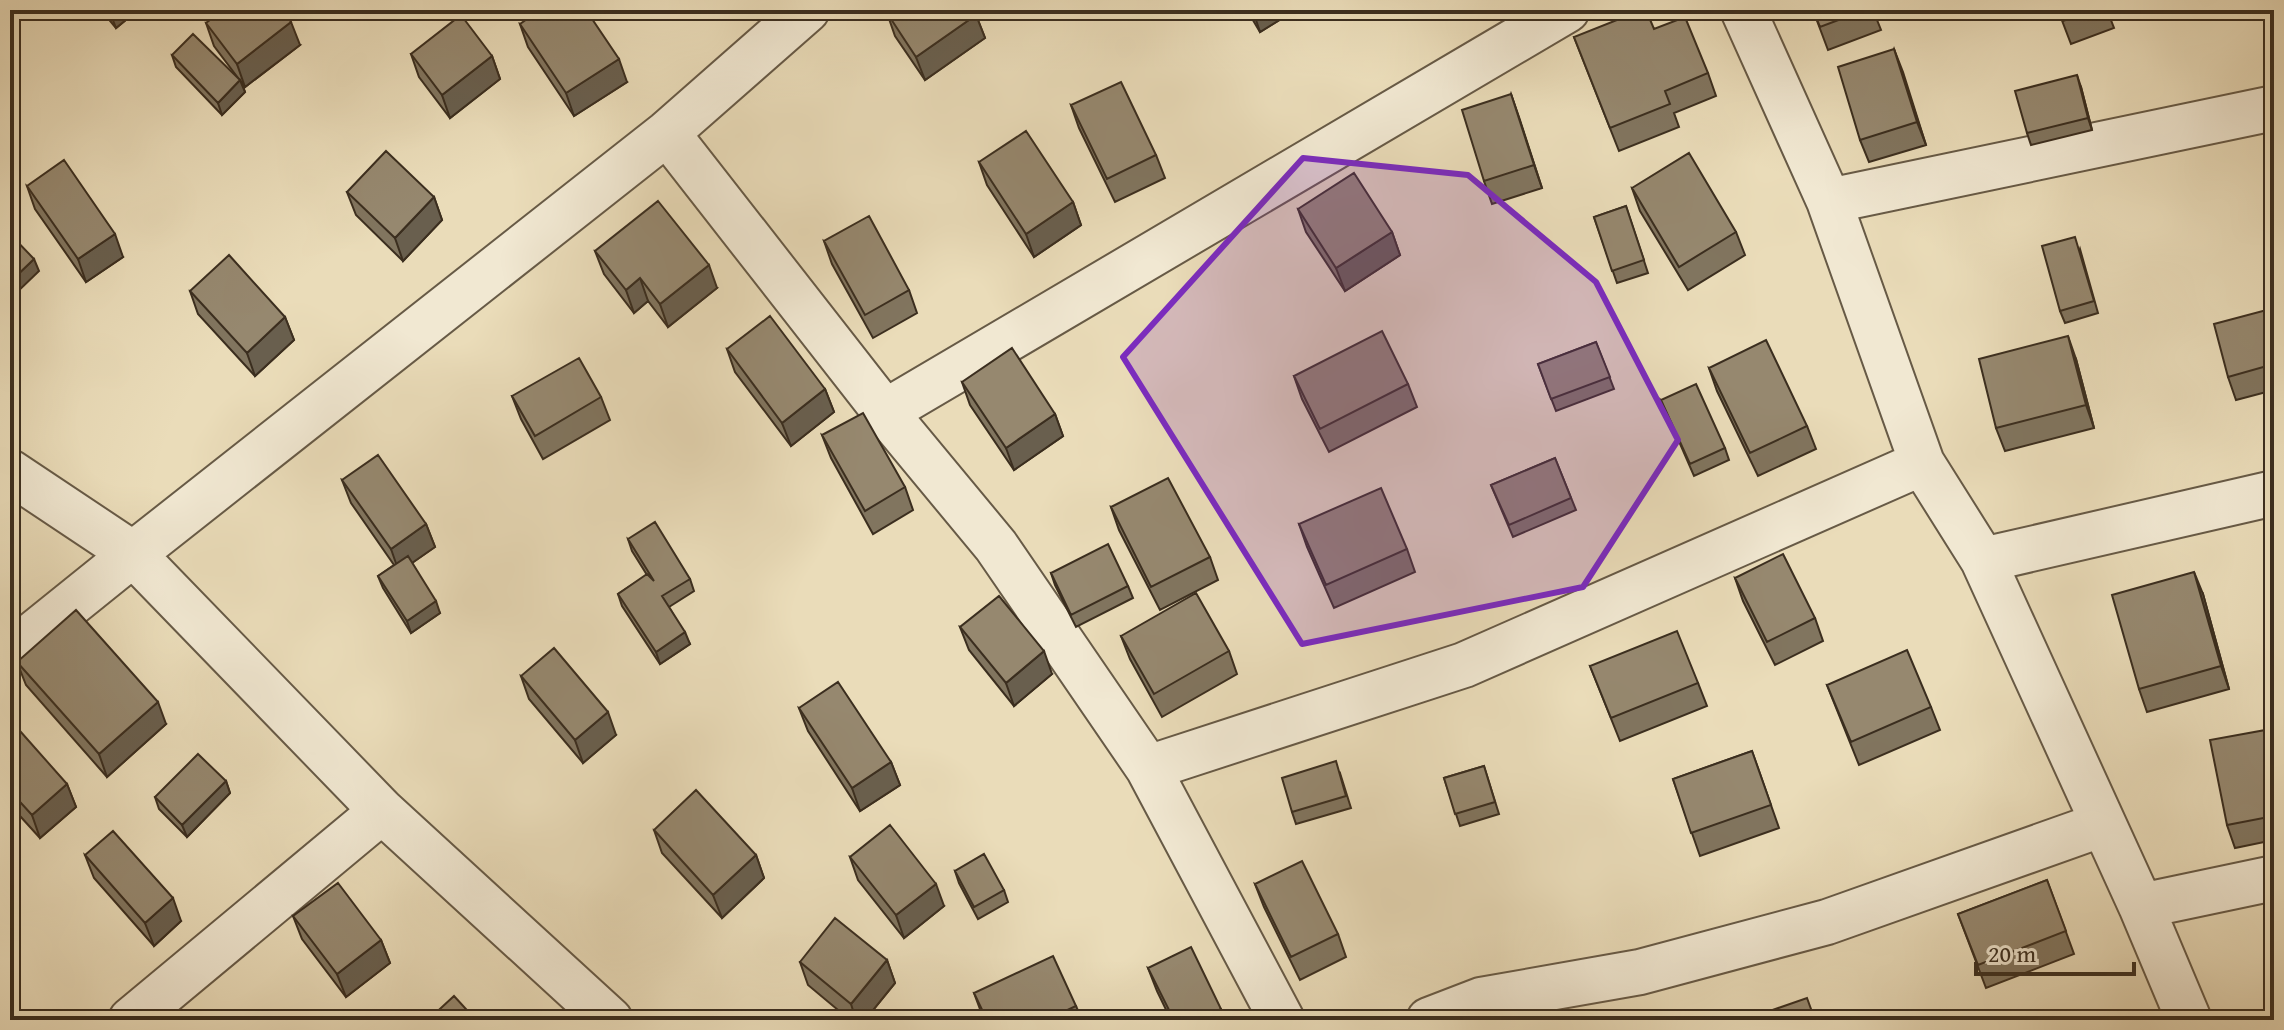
<svg xmlns="http://www.w3.org/2000/svg" width="2284" height="1030" viewBox="0 0 2284 1030" font-family="'Gentium Book Plus',serif">
	<style>
		.lines { fill: none; stroke-linecap: round; stroke-linejoin: round }
		.street-casing { stroke: #675a46; stroke-width: 48 }
		.street { stroke: #f1e8d2; stroke-width: 44 }
		.wall { fill: #81755f; stroke: #3b2e1f; stroke-width: 2 }
		.shaded-wall { fill: #695f4e; stroke: #3b2e1f; stroke-width: 2 }
		.building { fill: #96886f; stroke: #3b2e1f; stroke-width: 2 }
		.marked { fill: #7b2cbf; fill-opacity: 0.2; stroke: #7b2cbf; stroke-width: 6; stroke-linejoin: round }
	</style>
	<rect width="100%" height="100%" fill="#eadcb9"/>
	<filter id="stains"><feTurbulence type="fractalNoise" baseFrequency=".0025" numOctaves="4"/><feColorMatrix values="0 0 0 0 .2 0 0 0 0 .09 0 0 0 0 .02 0 0 0 .5 -.17"/></filter>
	<radialGradient id="worn" r=".72"><stop offset=".6" stop-color="#630" stop-opacity="0"/><stop offset="1" stop-color="#630" stop-opacity=".3"/></radialGradient>
	<g class="lines">
		<defs>
			<path id="street" d="M1743,10L1829,201L1922,463L1983,560L2141,906L2189,1020
				M667,133L885,412L996,546L1148,768L1282,1020
				M1829,201L2274,108
				M885,412L1567,10
				M10,472L133,554L382,811L610,1020
				M1983,560L2274,493
				M10,653L133,554L667,133L807,10
				M1148,768L1464,665L1922,463
				M2141,906L2274,878
				M131,1020L382,811
				M1429,1020L1481,1000L1640,972L1827,922L2103,824"/>
		</defs>
		<use href="#street" class="street-casing"/>
		<use href="#street" class="street"/>
	</g>
	<path class="wall" d="M101,10H138L116,28Z
		M1247,10H1293L1294,11L1260,32Z
		M1813,10H1873L1881,30L1828,50Z
		M2058,10H2107L2114,28L2071,44Z
		M887,13L976,15L985,38L925,80L895,36Z
		M206,23L300,45L245,87L241,81L245,92L222,115L176,67L172,55L238,78L214,46Z
		M520,24L627,82L574,116L528,47Z
		M1654,29L1708,73L1716,96L1674,113L1679,127L1619,151L1574,37Z
		M1894,49L1926,145L1869,162L1860,140Z
		M411,54L492,56L500,79L450,118L419,77Z
		M2081,87L2092,130L2031,145L2027,133Z
		M1511,94L1542,188L1492,204L1484,181Z
		M1071,105L1156,155L1165,178L1115,202L1079,128Z
		M979,162L1073,202L1081,225L1034,257L987,185Z
		M27,186L123,257L86,282L35,209Z
		M1632,188L1736,232L1745,255L1688,290L1640,211Z
		M347,192L434,197L442,220L403,261L356,215Z
		M1626,206L1648,273L1617,283L1594,217Z
		M1298,209L1392,232L1400,255L1345,291L1306,232Z
		M824,241L909,290L917,313L873,338L832,264Z
		M2080,249L2098,313L2065,323L2060,311Z
		M595,251L717,288L668,327L648,301L634,313L604,274Z
		M190,291L285,317L294,340L255,376L198,314Z
		M2274,308V390L2236,400L2228,377Z
		M1596,342L1614,389L1556,411L1538,364Z
		M727,349L825,389L834,412L791,446L735,372Z
		M2076,359L2094,428L2005,451L1996,428Z
		M1709,368L1807,426L1816,449L1758,476L1717,391Z
		M1294,376L1408,384L1417,407L1329,452L1302,399Z
		M962,382L1055,414L1063,436L1014,470L970,405Z
		M512,396L601,397L610,420L543,459L521,419Z
		M1661,400L1725,448L1729,460L1694,476Z
		M822,435L905,487L913,510L873,534L831,458Z
		M1555,458L1576,510L1513,537L1491,485Z
		M342,480L426,524L435,547L412,563L440,613L411,633L383,588L378,576L394,565L351,503Z
		M1111,507L1210,557L1218,580L1160,610L1119,530Z
		M1299,524L1407,549L1415,572L1334,608L1307,547Z
		M628,539L690,579L694,591L669,607L690,644L660,664L622,606L618,594L647,575L632,551Z
		M1051,573L1128,586L1133,598L1076,627L1055,585Z
		M1735,578L1815,618L1823,641L1775,665L1743,601Z
		M2203,594L2229,689L2147,712L2139,689Z
		M960,627L1052,674L1014,706L969,650Z
		M1121,636L1229,651L1237,674L1162,717L1130,659Z
		M17,662L166,724L107,777L26,685Z
		M1590,666L1698,683L1707,706L1620,741Z
		M521,676L616,735L583,763L529,699Z
		M1827,685L1931,707L1940,730L1859,765Z
		M799,708L891,762L900,785L860,811L808,731Z
		M2271,729L2274,736V840L2235,848L2227,825Z
		M10,740L67,784L76,807L40,838L10,805Z
		M1752,751L1779,828L1700,856L1673,779Z
		M1484,766L1499,814L1460,826L1444,778Z
		M1340,773L1351,808L1296,824L1292,812Z
		M226,781L230,793L187,837L159,809L155,797Z
		M654,830L756,855L764,878L722,918L662,853Z
		M85,855L181,921L154,946L94,878Z
		M850,857L944,906L904,938L858,880Z
		M955,871L1004,890L1008,902L978,919L959,883Z
		M2047,880L2074,954L1986,988L1958,914Z
		M1255,884L1338,934L1346,957L1300,980L1264,907Z
		M293,916L381,940L390,963L346,997L302,939Z
		M887,960L895,983L865,1020H850L808,985L800,962Z
		M1148,968L1221,1009L1226,1020H1171L1157,991Z
		M974,993L1076,1006L1082,1020H984Z"/>
	<path class="shaded-wall" d="M109,10H138L116,28Z
		M1272,10H1293L1294,11L1260,32L1256,20Z
		M976,15L985,38L925,80L916,57Z
		M291,22L300,45L245,87L237,64Z
		M1894,49L1903,72L1926,145L1917,122Z
		M492,56L500,79L450,118L442,95Z
		M619,59L627,82L574,116L566,93Z
		M2077,75L2081,87L2092,130L2088,118Z
		M240,80L245,92L222,115L218,103Z
		M1511,94L1519,117L1542,188L1534,165Z
		M434,197L442,220L403,261L395,238Z
		M1073,202L1081,225L1034,257L1026,234Z
		M1392,232L1400,255L1345,291L1336,268Z
		M115,234L123,257L86,282L78,259Z
		M34,259L39,271L10,299V282Z
		M709,265L717,288L668,327L660,304Z
		M640,278L648,301L634,313L626,290Z
		M285,317L294,340L255,376L247,353Z
		M2068,336L2076,359L2094,428L2086,405Z
		M825,389L834,412L791,446L782,423Z
		M1055,414L1063,436L1014,470L1006,448Z
		M426,524L435,547L399,572L391,549Z
		M2194,572L2203,594L2229,689L2221,666Z
		M436,601L440,613L411,633L407,621Z
		M685,632L690,644L660,664L656,652Z
		M1044,651L1052,674L1014,706L1006,683Z
		M158,702L166,724L107,777L99,754Z
		M608,712L616,735L583,763L575,740Z
		M891,762L900,785L860,811L852,788Z
		M226,781L230,793L187,837L182,825Z
		M67,784L76,807L40,838L32,815Z
		M756,855L764,878L722,918L713,895Z
		M936,884L944,906L904,938L896,915Z
		M173,898L181,921L154,946L145,923Z
		M381,940L390,963L346,997L337,974Z
		M887,960L895,983L865,1020H856L851,1004Z"/>
	<path class="building" d="M223,10H282L291,22L237,64L206,23Z
		M540,10H586L619,59L566,93L520,24Z
		M890,10H973L976,15L916,57L887,13Z
		M1250,10H1272L1256,20Z
		M1642,10H1646L1654,29L1685,17L1708,73L1665,91L1670,104L1610,128L1574,37Z
		M1813,10H1865L1820,27Z
		M2058,10H2093L2063,21Z
		M461,15L492,56L442,95L411,54Z
		M193,34L240,80L218,103L172,55Z
		M1894,49L1917,122L1860,140L1838,67Z
		M2077,75L2088,118L2027,133L2015,91Z
		M1121,82L1156,155L1107,179L1071,105Z
		M1511,94L1534,165L1484,181L1462,110Z
		M1026,131L1073,202L1026,234L979,162Z
		M386,151L434,197L395,238L347,192Z
		M1689,153L1736,232L1679,267L1632,188Z
		M64,160L115,234L78,259L27,186Z
		M1354,173L1392,232L1336,268L1298,209Z
		M658,201L709,265L660,304L640,278L626,290L595,251Z
		M1626,206L1644,260L1612,271L1594,217Z
		M869,216L909,290L865,315L824,241Z
		M10,234L34,259L10,282Z
		M2075,237L2094,301L2060,311L2042,246Z
		M229,255L285,317L247,353L190,291Z
		M2274,308V364L2228,377L2214,324Z
		M770,316L825,389L782,423L727,349Z
		M1382,331L1408,384L1320,429L1294,376Z
		M2068,336L2086,405L1996,428L1979,359Z
		M1766,340L1807,426L1750,453L1709,368Z
		M1596,342L1610,377L1551,399L1538,364Z
		M1012,348L1055,414L1006,448L962,382Z
		M579,358L601,397L535,436L512,396Z
		M1696,384L1725,448L1690,464L1661,400Z
		M863,413L905,487L865,511L822,435Z
		M378,455L426,524L391,549L342,480Z
		M1555,458L1571,498L1509,525L1491,485Z
		M1168,478L1210,557L1151,587L1111,507Z
		M1381,488L1407,549L1326,585L1299,524Z
		M655,522L690,579L662,596L685,632L656,652L618,594L647,574L654,581L628,539Z
		M1108,544L1128,586L1071,615L1051,573Z
		M1783,554L1815,618L1767,642L1735,578Z
		M408,556L436,601L407,621L378,576Z
		M2194,572L2221,666L2139,689L2112,595Z
		M1196,593L1229,651L1154,694L1121,636Z
		M999,596L1044,651L1006,683L960,627Z
		M76,610L158,702L99,754L17,662Z
		M1677,631L1698,683L1611,718L1590,666Z
		M554,648L608,712L575,740L521,676Z
		M1907,650L1931,707L1851,742L1827,685Z
		M838,682L891,762L852,788L799,708Z
		M2271,729L2274,742V816L2227,825L2210,740Z
		M20,731L67,784L32,815L10,791V740Z
		M1752,751L1771,805L1691,833L1673,779Z
		M198,754L226,781L182,825L155,797Z
		M1336,761L1346,796L1292,812L1282,778Z
		M1484,766L1495,802L1455,814L1444,778Z
		M696,790L756,855L713,895L654,830Z
		M890,825L936,884L896,915L850,857Z
		M113,831L173,898L145,923L85,855Z
		M984,854L1004,890L974,907L955,871Z
		M1302,861L1338,934L1291,957L1255,884Z
		M2047,880L2066,931L1978,965L1958,914Z
		M338,883L381,940L337,974L293,916Z
		M835,918L887,960L851,1004L800,962Z
		M1191,947L1221,1009L1199,1020H1174L1148,968Z
		M1053,956L1076,1006L1046,1020H987L974,993Z
		M454,996L476,1020H428Z
		M1807,998L1815,1020H1744Z"/>
	<path class="marked" d="M1303,158L1468,175L1596,282L1678,440L1583,587L1302,644L1123,357Z"/>
	<rect width="2284" height="1030" fill="none" stroke="#eadcb9" stroke-width="40"/>
	<rect x="12" y="12" width="2260" height="1006" fill="none" stroke="#3b2e1f" stroke-width="4"/>
	<rect x="20" y="20" width="2244" height="990" fill="none" stroke="#3b2e1f" stroke-width="2"/>
	<path d="M1976 962v12h158v-12" fill="none" stroke="#3b2e1f" stroke-width="4"/>
	<text x="1988" y="962" font-size="24" fill="#3b2e1f" stroke="#f1e8d2" stroke-width="6" paint-order="stroke">20 m</text>
	<rect width="100%" height="100%" filter="url(#stains)"/>
	<rect width="100%" height="100%" fill="url(#worn)"/>
</svg>
